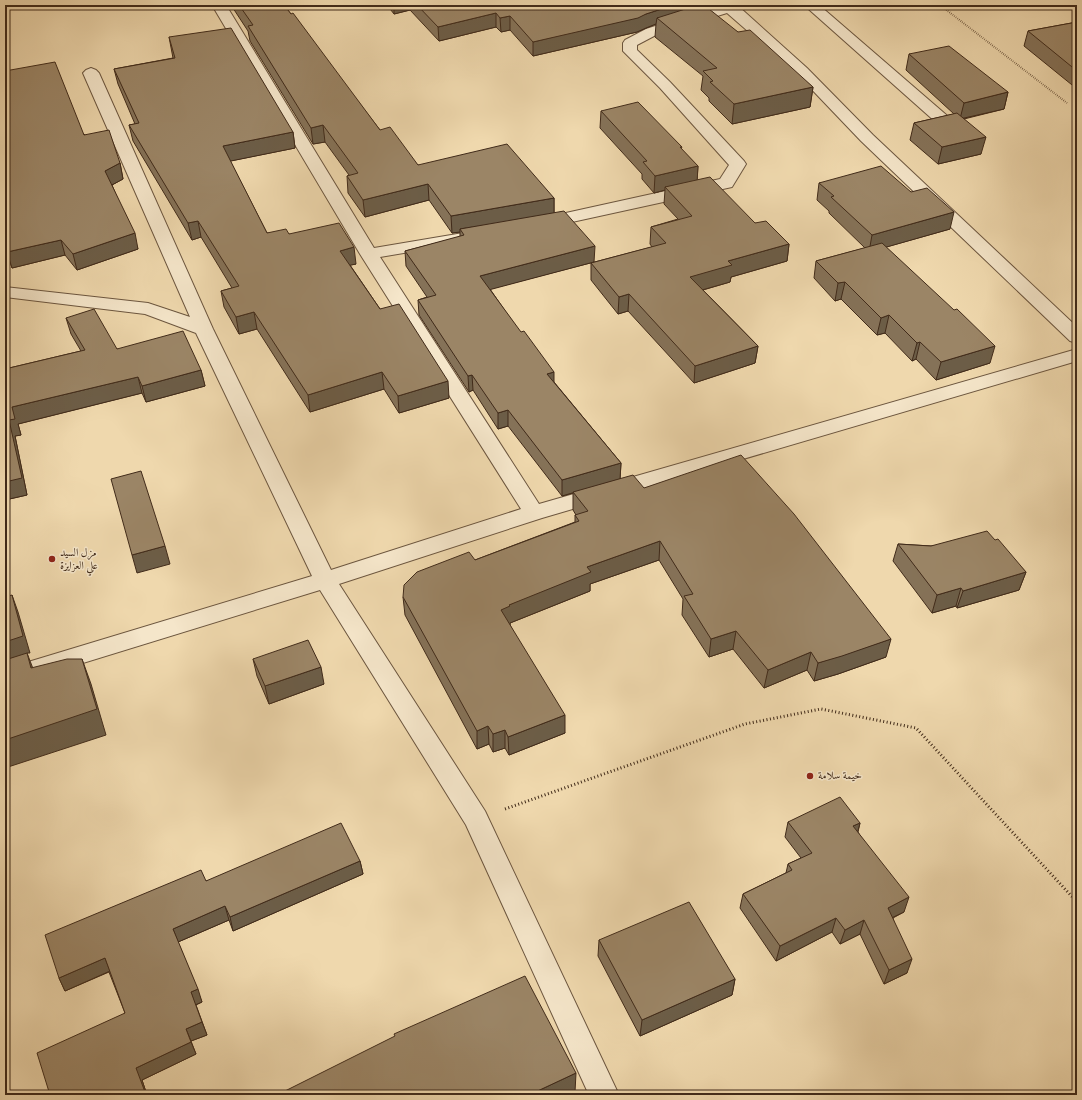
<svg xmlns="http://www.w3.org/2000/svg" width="1082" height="1100" viewBox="0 0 1082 1100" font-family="'IM FELL English',Amiri,serif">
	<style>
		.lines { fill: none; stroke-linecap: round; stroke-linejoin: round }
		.street-casing { stroke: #6c563f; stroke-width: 2 }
		.path-far1 { stroke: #412b1a; stroke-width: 2; stroke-dasharray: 0.5 1.5; stroke-linecap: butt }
		.path { stroke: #412b1a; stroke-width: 3; stroke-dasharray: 1 2.5; stroke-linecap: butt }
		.street { fill: #f5e6ca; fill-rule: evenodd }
		.wall { fill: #857258; stroke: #412b1a }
		.shaded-wall { fill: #6c5d47; stroke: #412b1a }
		.building { fill: #9b8566; stroke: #412b1a }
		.poi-dot { fill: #8f2418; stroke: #f5e6ca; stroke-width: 1.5 }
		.labels { text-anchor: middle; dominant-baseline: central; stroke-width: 3; stroke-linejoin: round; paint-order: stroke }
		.poi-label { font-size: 11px; fill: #412b1a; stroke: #f5e6ca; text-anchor: start }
	</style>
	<rect width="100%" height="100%" fill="#efd8ad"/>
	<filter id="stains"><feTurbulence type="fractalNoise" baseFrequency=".005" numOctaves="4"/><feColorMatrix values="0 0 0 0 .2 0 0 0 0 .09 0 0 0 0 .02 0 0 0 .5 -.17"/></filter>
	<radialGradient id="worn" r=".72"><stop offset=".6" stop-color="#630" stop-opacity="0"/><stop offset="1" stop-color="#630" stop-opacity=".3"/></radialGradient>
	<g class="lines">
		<defs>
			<path id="street" d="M212,5H226L374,248L469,232L475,233L478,237L475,241L469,242L380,257L539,504L1077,349V361L542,518L339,584L485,811L619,1095H589L466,825L320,590L5,687V669L312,576L196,333L145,314L5,297V287L148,303L190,317L83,73L86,70L91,68L96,70L99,73L213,329L331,570L521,509L360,254Z
				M720,5H737L807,68L873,135L1077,327V343L1070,341L861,141L797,74L727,13L656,35L637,45V50L670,82L744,161L746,164L732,187L540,229L534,228L531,224L534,220L720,179L729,165L660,88L623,51V43L625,40L646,29Z
				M804,5H819L951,119L953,122L951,125L945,127L939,125Z"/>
		</defs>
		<use href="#street" class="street-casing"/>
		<path class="path-far1" d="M940,5L1067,103"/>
		<path class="path" d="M505,809L745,724L821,709L916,728L1077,902"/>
		<use href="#street" class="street"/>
	</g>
	<path class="wall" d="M231,5H284L380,130L418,165L554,198V213L594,262L490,289L554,382L621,463L620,479L644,488L886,657L838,674L814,681L807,670L764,688L733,649L709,657L682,615L683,599L659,560L590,584V591L510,623V625L565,733L509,755L505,748L493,752L489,744L477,749L405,615L403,597L475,560L575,522V515H576L573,510V493L562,496L508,426L498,429L473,390L469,392L419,315L418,300L427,297L406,266L405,251L460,237V232L452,233L429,200L365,217L348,193L347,176L349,175L325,142L313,144L250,41L248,31Z
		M387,5H689V8L738,32L813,87L810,107L732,124L709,101V98L701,90L703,76L655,37L656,24L646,28L637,32L533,56L510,30L501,32L496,27L439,41L410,10L394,14Z
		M1077,22V89L1024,46L1028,31Z
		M169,37L293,132L295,148L230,161L267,233L289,234L356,264L350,265L380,309L449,398L399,413L384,389L310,412L257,329L239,334L224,307L221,291L232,288L201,237L192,240L133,141L129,125L135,124L118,84L114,69L173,58Z
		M909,54L1008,92L1004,109L964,119L981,154L938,164L910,140L914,123L954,114L906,70Z
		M5,71L120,163L123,179L112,185L138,249L77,270L65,255L12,268L8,256L5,257Z
		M601,111L682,147L681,149L698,166L697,180L755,223L789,244L787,261L731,277L730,282L703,290L758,346L755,363L694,383L628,311L618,314L591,280V263L652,247L650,244L651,227L678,219L664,204L665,190L654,193L642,179V174L600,128Z
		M819,183L911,192L950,229L886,247L990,363L936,380L916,359L912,361L885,333L877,335L841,299L835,301L814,278L816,261L865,248L829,213V211L817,200Z
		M66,318L117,349L201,370L205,386L146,402L142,393L18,424L21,435L15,436L27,495L5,500V369L81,351L71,334Z
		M995,540L1026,572L1019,590L957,608L956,606L932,613L893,561L898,544L931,546Z
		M253,659L324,684L269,704L257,676Z
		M788,822L860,823L858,832L904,912L893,918L907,973L884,984L860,934L840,944L832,932L776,961L740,908L743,894L786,873L788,864L801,858L785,837Z
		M360,861L363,874L233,931L229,920L178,942L202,1002L196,1005L207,1035L191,1041L196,1054L142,1080L147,1095H50L125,1013L109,972L65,991L59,978L206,881Z
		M599,940L735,979L732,995L640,1036L598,956Z"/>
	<path class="shaded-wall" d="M394,5H409L410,10L394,14Z
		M674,5H689V14L657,18L656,24L646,28L637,32L533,56V42L646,14Z
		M496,13V27L439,41L438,27Z
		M510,16V30L501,32L500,18Z
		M813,87L810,107L732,124L734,104Z
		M1008,92L1004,109L960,119L964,103Z
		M323,125L325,142L313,144L311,128Z
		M293,132L295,148L226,162L223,146Z
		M986,137L981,154L938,164L942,147Z
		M120,163L123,179L108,187L105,171Z
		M698,166L697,183L665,187V190L654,193L655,176Z
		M428,184L429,200L365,217L363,200Z
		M554,198V215L460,229V232L452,233L451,216Z
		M954,212L950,229L869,252L872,235Z
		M198,221L201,237L192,240L188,223Z
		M135,233L138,249L77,270L73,254Z
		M61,240L65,255L12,268L7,252Z
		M789,244L787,261L731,277L730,282L688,294L690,277L728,261Z
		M595,246L594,262L481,292L480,276Z
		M5,247L8,256L5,257Z
		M354,247L356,264L342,267L340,251Z
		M845,282L841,299L835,301L838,283Z
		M629,294L628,311L618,314L619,297Z
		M254,312L257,329L239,334L236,317Z
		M889,315L885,333L877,335L881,318Z
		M920,342L916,359L912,361L917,343Z
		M758,346L755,363L694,383L695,366Z
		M995,346L990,363L936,380L941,362Z
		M201,370L205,386L146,402L142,386Z
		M382,372L384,389L310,412L308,395Z
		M554,372V387L547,374Z
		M472,375L473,390L469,392L468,376Z
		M138,377L142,393L18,424L21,435L15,436L27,495L5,500V482L9,420L12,407Z
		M448,381L449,398L399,413L398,396Z
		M508,410V426L498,429V413Z
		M621,463L620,479L562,496V480Z
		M660,541L659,560L590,584V591L510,623V625L501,628V610L509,605L587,567Z
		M165,546L170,564L137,573L132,555Z
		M1026,572L1019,590L957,608L963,591Z
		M961,588L956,606L932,613L937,595Z
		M12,595L18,612L30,653H27L37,679L5,660V642Z
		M736,631L733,649L709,657L711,639Z
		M891,639L886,657L838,674L814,681L818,663Z
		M811,652L807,670L764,688L768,670Z
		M82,659L91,684L106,735L5,768V740Z
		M321,667L324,684L269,704L265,686Z
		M565,715V733L509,755L508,737Z
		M488,726L489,744L477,749V731Z
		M505,730V748L493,752V734Z
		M860,823L856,838L853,826Z
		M360,861L363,874L233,931L230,917Z
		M909,897L904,912L883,922L888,908Z
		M225,906L229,920L178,942L173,929Z
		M836,918L832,932L776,961L780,946Z
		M864,920L860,934L840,944L845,930Z
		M105,958L110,971L65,991L59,978Z
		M912,959L907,973L884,984L889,970Z
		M735,979L732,995L640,1036L642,1020Z
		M198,989L202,1002L195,1005L191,992Z
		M202,1022L207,1035L191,1041L186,1029Z
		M191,1042L196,1054L142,1080L147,1095H137L136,1068Z
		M576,1073L575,1092L570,1095H529Z"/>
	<path class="building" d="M239,5H284L291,14L293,13L380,130L390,127L418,165L507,144L554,198L451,216L428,184L363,200L347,176L358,173L323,125L311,128L248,26L253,25Z
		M417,5H674L646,14L638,18L533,42L510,16L500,18L496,13L438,27Z
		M698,5H704L738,32L750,30L813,87L734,104L710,82L713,81L703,71L717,68L657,18Z
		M1077,22V71L1028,31Z
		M231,28L293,132L223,146L267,233L286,229L289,234L339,223L354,247L340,251L380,309L399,304L448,381L398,396L382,372L308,395L254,312L236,317L221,291L239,286L198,221L188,223L129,125L139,123L114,69L175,58L169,37Z
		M949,46L1008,92L964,103L909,54Z
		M55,62L84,135L109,130L120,163L105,171L135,233L73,254L61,240L7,252L5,246V71Z
		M638,102L682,147H680L698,166L655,176L643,162L647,161L601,111Z
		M957,113L986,137L942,147L914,123Z
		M881,166L911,192L927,188L954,212L872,235L831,197L834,196L819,183Z
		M710,177L755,223L766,221L789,244L728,261L732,265L690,277L758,346L695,366L629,294L619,297L591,263L666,243L651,227L692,216L665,187Z
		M564,211L595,246L480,276L521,332L524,331L554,372L547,374L621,463L562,480L508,410L498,413L472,375L468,376L418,300L436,295L405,251L464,235L460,229Z
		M882,243L954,310L957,309L995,346L941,362L920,342L917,343L889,315L881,318L845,282L838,283L816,261Z
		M94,309L117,349L183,331L201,370L142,386L138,377L12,407L15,419L9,420L22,478L5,482V369L85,350L66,318Z
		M741,455L794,514L891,639L842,656L818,663L811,652L768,670L736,631L711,639L684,596L693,594L660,541L587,567L591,572L509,605L510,606L501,610L565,715L508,737L505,730L493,734L488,726L477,731L403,597L404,585L417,572L469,552L475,560L579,521L575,515L588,511L573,492L633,475L644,488Z
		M141,471L165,546L132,555L111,479Z
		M987,531L995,540L998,539L1026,572L963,591L961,588L937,595L898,544L931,546Z
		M12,595L23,636L5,642V597Z
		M308,640L321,667L265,686L253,659Z
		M27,653L31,668L67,659H82L97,709L5,740V660Z
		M840,797L860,823L853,826L909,897L888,908L912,959L889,970L864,920L845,930L836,918L780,946L743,894L792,870L788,864L812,853L788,822Z
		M341,823L360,861L230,917L225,906L173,929L198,989L191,992L202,1022L186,1029L191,1042L136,1068L145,1092L137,1095H50L37,1053L125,1013L105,958L59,978L45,935L201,870L206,881Z
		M689,902L735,979L642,1020L599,940Z
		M525,976L576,1073L529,1095H277L395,1036L394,1034Z"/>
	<g class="poi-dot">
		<circle cx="52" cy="559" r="4"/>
		<circle cx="810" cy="776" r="4"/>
	</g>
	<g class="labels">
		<g class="poi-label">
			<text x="60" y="553">مزل السيد<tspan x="60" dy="13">علي العزايزة</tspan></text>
			<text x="818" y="776">خيمة سلامة</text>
		</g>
	</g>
	<rect width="1082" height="1100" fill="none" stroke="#efd8ad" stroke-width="20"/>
	<rect x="6" y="6" width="1070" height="1088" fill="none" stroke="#412b1a" stroke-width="2"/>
	<rect x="10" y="10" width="1062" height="1080" fill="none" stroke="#412b1a"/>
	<rect width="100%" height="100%" filter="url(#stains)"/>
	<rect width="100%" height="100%" fill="url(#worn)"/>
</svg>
